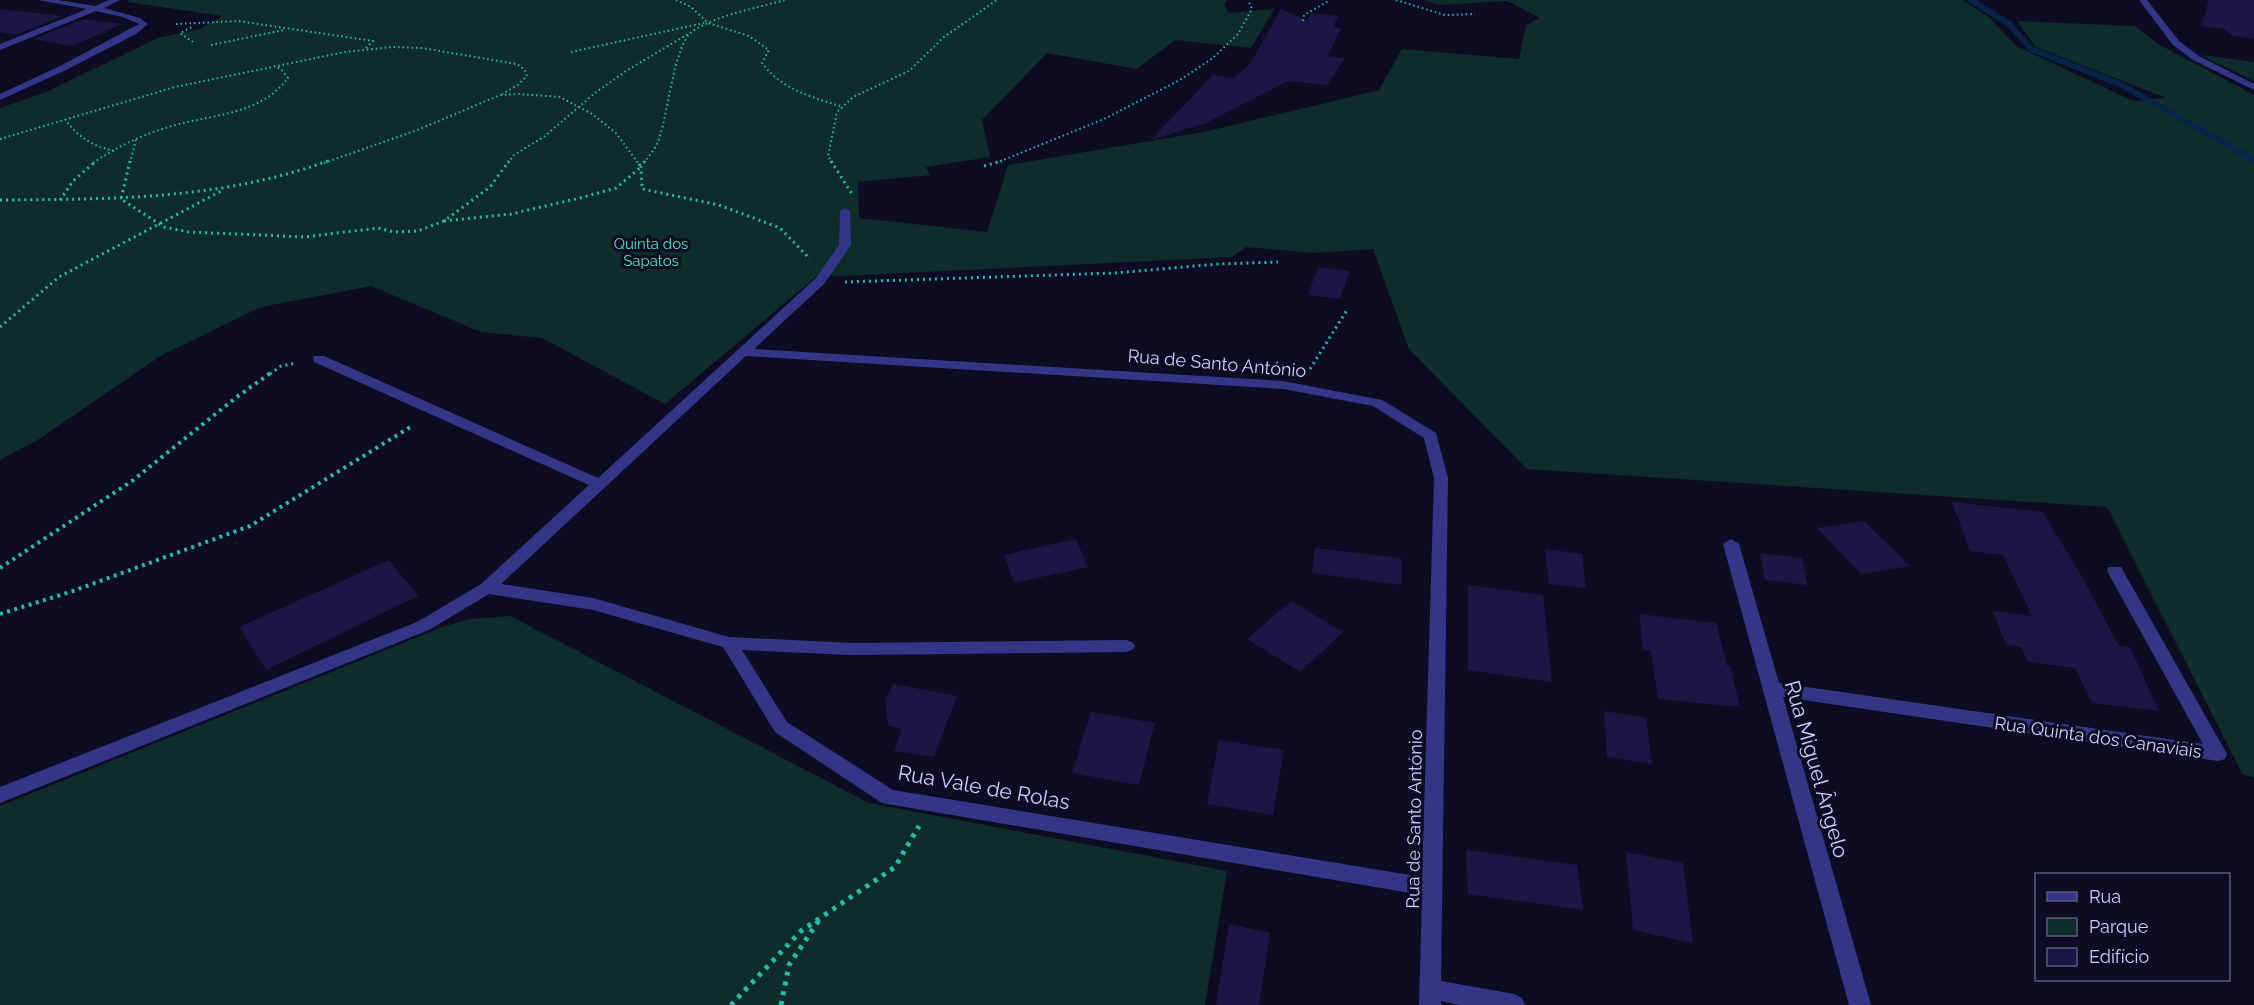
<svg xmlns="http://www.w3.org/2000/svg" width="2254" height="1005" viewBox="0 0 2254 1005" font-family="Raleway,sans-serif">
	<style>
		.green { fill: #0e2d2a }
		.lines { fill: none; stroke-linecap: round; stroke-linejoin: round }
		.stream { stroke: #072346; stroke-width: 6 }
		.building { fill: #1c1645 }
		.path-far3 { stroke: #24bda8; stroke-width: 2; stroke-dasharray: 1.5 3; stroke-linecap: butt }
		.path-far2 { stroke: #24bda8; stroke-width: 3; stroke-dasharray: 2 4; stroke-linecap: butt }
		.path-far1 { stroke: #24bda8; stroke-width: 4; stroke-dasharray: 3 4.5; stroke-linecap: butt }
		.path { stroke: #24bda8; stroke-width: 5; stroke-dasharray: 4 6; stroke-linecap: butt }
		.minor { fill: #333686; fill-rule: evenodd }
		.labels { text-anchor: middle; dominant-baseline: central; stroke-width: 6; stroke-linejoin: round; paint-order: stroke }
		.far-park-label { font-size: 15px; fill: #50e9b7; stroke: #0e0c23 }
		.street-label { font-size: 18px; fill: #cfceff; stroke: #0e0c23 }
		.near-street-label { font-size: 21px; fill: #cfceff; stroke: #0e0c23 }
	</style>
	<rect width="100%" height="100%" fill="#0e0c23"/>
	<path class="green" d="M129,0H1228L1224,4L1228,13L1274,9L1251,48L1175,40L1137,69L1047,53L982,120L990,157L926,167L930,175L858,182L859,218L987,232L1008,165L1204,132L1379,90L1402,49L1519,59L1526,25L1540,18L1507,1L1440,5L1424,0H1962L1989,17L2016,46L2133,101L2166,98L2036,47L2017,21L2135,26L2158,44L2254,95V777L2243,775L2107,507L1527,469L1409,349L1373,249L1314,253L1246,247L1232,257L842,276L818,275L665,404L542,338L481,332L371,286L261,307L162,355L39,439L0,460V108L46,92L158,38L200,29L222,16L128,2Z
		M2201,55L2254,62V81Z
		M510,616L869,803L1227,871L1205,1005H0V806L442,627L470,619Z"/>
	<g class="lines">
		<path class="stream" d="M1971,0L2009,24L2031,49L2122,85L2254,160"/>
	</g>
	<path class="building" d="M2209,0H2254V39L2233,36L2224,29L2201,26Z
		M0,9L63,16L16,35L0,32Z
		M1281,9L1307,21L1311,13L1338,16L1333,27L1341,28L1328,56L1345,58L1327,85L1288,81L1206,123L1151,140L1213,75L1234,78L1250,64Z
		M83,19L122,24L72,46L34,39Z
		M1318,267L1350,271L1340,299L1308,295Z
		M1952,502L2043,512L2081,575L2119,646L2130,647L2159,711L2092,703L2075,668L2028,662L2021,647L2006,645L1993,611L2032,616L2003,555L1970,551Z
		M1864,521L1910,566L1861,574L1817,528Z
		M1076,539L1088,567L1014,583L1004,555Z
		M1315,548L1401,558V585L1312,573Z
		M1545,549L1582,554L1586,588L1549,584Z
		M1760,553L1802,558L1808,585L1765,580Z
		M389,560L418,596L266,670L239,627Z
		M1468,585L1543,595L1552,682L1468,670Z
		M1291,601L1343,632L1300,672L1247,639Z
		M1639,614L1716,623L1727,666L1731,667L1740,707L1658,699L1651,651L1643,650Z
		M893,684L957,696L934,757L894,751L902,729L888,725L885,700Z
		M1604,711L1646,718L1652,764L1607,757Z
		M1091,712L1155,723L1139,785L1072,773Z
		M1219,740L1284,750L1273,815L1207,804Z
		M1466,850L1577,865L1583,910L1468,894Z
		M1626,852L1683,863L1693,943L1633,930Z
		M1229,924L1270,933L1259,1005H1216Z"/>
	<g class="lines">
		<path class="path-far3" d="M676,0L691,7L708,23L749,36L769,50L762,63C782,90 812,97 843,107
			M1396,0L1445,15L1475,14
			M1303,21L1304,15L1330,0
			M176,24L238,21L373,41L364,50
			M193,42L180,33L194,26
			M211,45L284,30
			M571,52L704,23
			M65,119C77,137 93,146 114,151
			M0,139L175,87L345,52L392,47L422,48L517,64L525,70L527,76L518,85L502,94
			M93,163C118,146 144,134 172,126C213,114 261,115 288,78L281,69L274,66
			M130,163L136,139
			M324,163L420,129L500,95L519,94L560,97L592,114L616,133L638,163
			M508,163L514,155L545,136L595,93L626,71L688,34
			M644,163C648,157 654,150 657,144C668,120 673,44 693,31C717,15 757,8 785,0
			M832,163L828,156L837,112L853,97L909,71L944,37L997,0
			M996,163L1104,119L1180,80L1213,58L1238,34L1252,9L1248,0"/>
		<path class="path-far2" d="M130,161L121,199L164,227L189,232L305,237L378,228L394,232L418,231L444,221L490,187L509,161
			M645,161L641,167L642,189L719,205L780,228L810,259
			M831,161L852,194
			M984,166L1002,161
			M0,200C114,199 219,200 328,161
			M60,200L73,181L96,161
			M444,221L511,214L580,198L616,188L641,167L637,161
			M845,282L1115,273L1218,264L1278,262
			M0,327L59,277L223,190
			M1310,369L1347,310
			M270,374L281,366L297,363"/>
		<path class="path-far1" d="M0,568L132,481L238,396L272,372
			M0,614L73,591L250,526L412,426"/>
		<path class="path" d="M731,1005L801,931L895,867L919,826
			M781,1005L789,965L819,920"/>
		<path class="minor" d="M38,0H58L95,6L109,0H120L104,8L140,18L148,24L136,34L66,70L0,100V94L60,66L139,24L123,17L96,11L0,50V44L87,9Z
			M2139,0H2147L2179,41L2199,56L2254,84V90L2193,60L2173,45Z
			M845,208L850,211L851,245L824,284L754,349L1283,381L1382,400L1436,433L1448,478L1441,981L1514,994L1522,998L1525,1005H1460L1441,1001V1005H1419L1422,895L882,803L775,732L723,647L593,610L489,594L429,630L0,803V787L417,622L481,584L589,485L314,362L313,359L314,356H324L598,478L816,278L839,245L840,211ZM746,356L1283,389L1373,406L1424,438L1434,478L1422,877L893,790L787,722L742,650L851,655L1126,652L1132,650L1135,646L1132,642L1126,640L851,643L729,637L593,598L501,584Z
			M1731,539L1739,544L1779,683L2203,744L2107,571L2109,567H2121L2227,754L2225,759L2218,761L1783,697L1871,1005H1849L1723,544Z"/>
	</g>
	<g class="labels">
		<g class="far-park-label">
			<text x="651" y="244">Quinta dos<tspan x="651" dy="17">Sapatos</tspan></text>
		</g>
		<g class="street-label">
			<text transform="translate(1217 363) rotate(5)">Rua de Santo António</text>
			<text transform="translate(2098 737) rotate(8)">Rua Quinta dos Canaviais</text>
			<text transform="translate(1414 819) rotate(-89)">Rua de Santo António</text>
		</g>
		<g class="near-street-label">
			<text transform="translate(1817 769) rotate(74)">Rua Miguel Ângelo</text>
			<text transform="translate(984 787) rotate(10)">Rua Vale de Rolas</text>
		</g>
	</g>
	<rect x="2035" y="873" width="195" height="108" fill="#0e0c23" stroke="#5b5a7b" stroke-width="1.5"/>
	<rect x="2047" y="892" width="30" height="9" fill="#333686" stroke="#5b5a7b" stroke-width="1.5"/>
	<text x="2089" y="903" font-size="18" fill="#cfceff">Rua</text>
	<rect x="2047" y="918" width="30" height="18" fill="#0e2d2a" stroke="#5b5a7b" stroke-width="1.5"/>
	<text x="2089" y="933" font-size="18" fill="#cfceff">Parque</text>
	<rect x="2047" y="948" width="30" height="18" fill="#1c1645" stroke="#5b5a7b" stroke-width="1.5"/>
	<text x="2089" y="963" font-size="18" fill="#cfceff">Edifício</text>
</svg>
